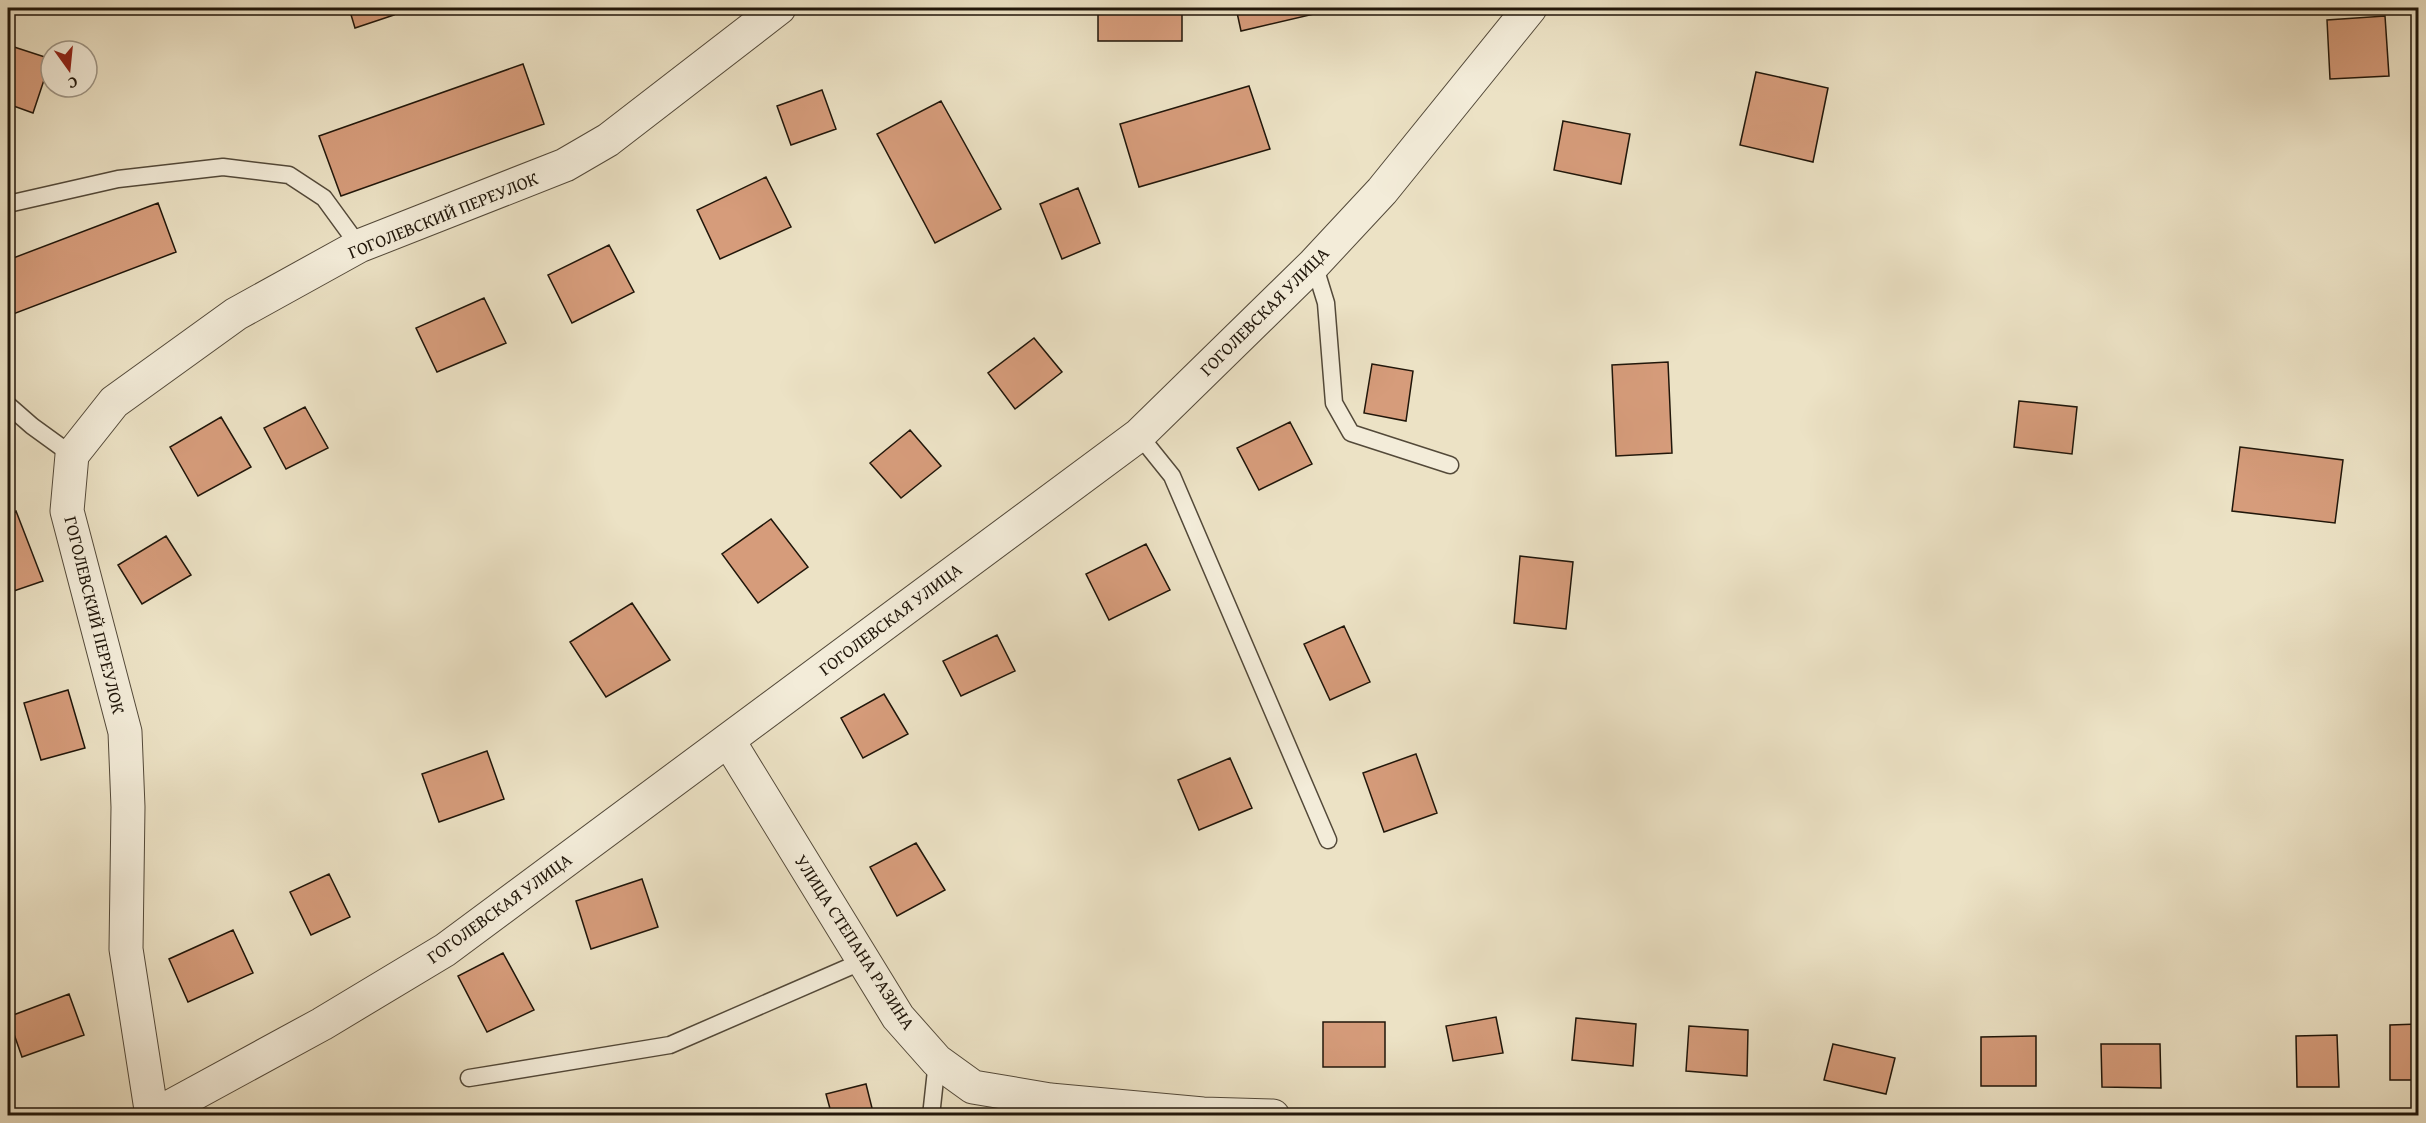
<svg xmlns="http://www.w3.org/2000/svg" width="2426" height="1123" viewBox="0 0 2426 1123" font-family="'Gentium Book Plus',serif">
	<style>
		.building { fill: #d69c7b; stroke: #20160a; stroke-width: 1.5 }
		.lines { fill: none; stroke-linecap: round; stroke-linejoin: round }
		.service-casing { stroke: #534939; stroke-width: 19 }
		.minor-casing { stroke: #534939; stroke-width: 35 }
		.service { stroke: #f3ecd9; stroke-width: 16 }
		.minor { stroke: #f3ecd9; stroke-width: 33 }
		.labels { text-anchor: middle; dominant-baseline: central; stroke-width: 4.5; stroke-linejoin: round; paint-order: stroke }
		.street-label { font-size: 18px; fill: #20160a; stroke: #f3ecd9 }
	</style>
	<rect width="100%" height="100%" fill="#ece2c5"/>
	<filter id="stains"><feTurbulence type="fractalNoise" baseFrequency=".00333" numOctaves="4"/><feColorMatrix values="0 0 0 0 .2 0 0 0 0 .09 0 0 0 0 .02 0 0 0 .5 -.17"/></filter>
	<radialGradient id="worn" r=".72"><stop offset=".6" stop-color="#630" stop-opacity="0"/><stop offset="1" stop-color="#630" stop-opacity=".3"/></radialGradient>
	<path class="building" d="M349,8H392L394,15L355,28Z
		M1098,8H1182V41H1098Z
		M1236,8H1312L1314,14L1241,31Z
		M2385,16L2389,76L2330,79L2327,20Z
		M8,45L51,59L33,113L8,104Z
		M523,64L544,124L341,196L319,136Z
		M1756,72L1828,88L1813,162L1740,145Z
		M1249,86L1270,149L1139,187L1120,124Z
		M822,90L836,129L791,145L777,106Z
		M941,101L1001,209L935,243L877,134Z
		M1563,121L1630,134L1621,184L1554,170Z
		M766,177L791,227L720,259L697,210Z
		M1078,188L1100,243L1062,259L1040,204Z
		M158,203L176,252L8,316V260Z
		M609,245L634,292L572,323L548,275Z
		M484,298L506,343L437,372L416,328Z
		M1034,338L1062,372L1015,409L988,373Z
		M1668,362L1672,453L1616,456L1612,365Z
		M1372,364L1413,371L1406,421L1364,413Z
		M2019,401L2077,407L2072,454L2014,447Z
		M305,407L328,448L286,469L264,428Z
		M221,417L251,467L198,496L170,447Z
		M1290,422L1312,464L1259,490L1237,448Z
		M910,430L941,466L901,498L870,463Z
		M2240,447L2343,460L2335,523L2232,511Z
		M16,511L43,581L8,593V514Z
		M771,519L808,567L758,603L722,554Z
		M166,536L191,575L142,604L118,565Z
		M1146,544L1170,590L1109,620L1086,574Z
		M1520,556L1573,562L1566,629L1514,623Z
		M632,603L670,660L606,697L570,642Z
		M1344,626L1370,682L1330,700L1304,644Z
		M997,635L1015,671L961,696L943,661Z
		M68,690L85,748L41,760L24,703Z
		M884,694L908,734L863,758L841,718Z
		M487,751L504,799L439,822L422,774Z
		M1416,754L1437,813L1384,832L1363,773Z
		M1230,758L1252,808L1199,830L1178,780Z
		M916,843L945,890L897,916L870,867Z
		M329,874L350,917L311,935L290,892Z
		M642,879L658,927L591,949L576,901Z
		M233,930L253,973L188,1002L169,959Z
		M503,953L534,1010L487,1032L458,976Z
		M69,994L84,1035L22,1057L8,1017Z
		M1496,1017L1503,1053L1453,1061L1446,1026Z
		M1576,1018L1636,1024L1633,1066L1572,1060Z
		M1323,1022H1385V1067H1323Z
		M2418,1024V1080H2390V1025Z
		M1689,1026L1748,1030L1747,1076L1686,1071Z
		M2337,1035L2339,1087H2297L2296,1036Z
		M2036,1036V1086H1981V1037Z
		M1833,1044L1895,1058L1886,1094L1824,1080Z
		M2101,1044H2160L2161,1088L2102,1087Z
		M866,1084L874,1116H832L826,1094Z"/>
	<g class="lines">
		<defs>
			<path id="service" d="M8,204L118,179L223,167L289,175L324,198L359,246
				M1314,264L1326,303L1334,403L1351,433L1450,465
				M8,405L32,426L72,455
				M1139,435L1172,476L1328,840
				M469,1078L670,1045L863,961
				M931,1116L937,1061"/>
			<path id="minor" d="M728,740L898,1017L937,1061L973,1087L1050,1100L1203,1114L1273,1116
				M152,1116L126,949L128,807L125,732L67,511L72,455L114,402L236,314L359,246L565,165L608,140L779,8
				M153,1116L322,1024L445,950L1139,435L1314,264L1382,191L1530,8"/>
		</defs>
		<use href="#service" class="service-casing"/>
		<use href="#minor" class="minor-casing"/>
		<use href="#service" class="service"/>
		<use href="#minor" class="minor"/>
	</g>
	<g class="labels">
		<g class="street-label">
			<text transform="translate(443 215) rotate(-22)">ГОГОЛЕВСКИЙ ПЕРЕУЛОК</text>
			<text transform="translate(1264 311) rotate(-45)">ГОГОЛЕВСКАЯ УЛИЦА</text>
			<text transform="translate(95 615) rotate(76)">ГОГОЛЕВСКИЙ ПЕРЕУЛОК</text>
			<text transform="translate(890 619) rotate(-37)">ГОГОЛЕВСКАЯ УЛИЦА</text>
			<text transform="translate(499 908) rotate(-36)">ГОГОЛЕВСКАЯ УЛИЦА</text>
			<text transform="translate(855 942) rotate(57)">УЛИЦА СТЕПАНА РАЗИНА</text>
		</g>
	</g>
	<rect width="2426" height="1123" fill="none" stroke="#ece2c5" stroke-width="30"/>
	<rect x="9" y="9" width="2408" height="1105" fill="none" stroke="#20160a" stroke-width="3"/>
	<rect x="15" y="15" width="2396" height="1093" fill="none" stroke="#20160a" stroke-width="1.5"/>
	<g transform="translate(69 69) rotate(165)"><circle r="28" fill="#f3ecd9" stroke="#9f9686" stroke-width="1.5"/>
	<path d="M0-4.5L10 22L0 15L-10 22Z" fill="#8f2418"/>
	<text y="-9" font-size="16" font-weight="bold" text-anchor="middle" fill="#20160a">С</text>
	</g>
	<rect width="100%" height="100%" filter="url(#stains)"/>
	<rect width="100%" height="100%" fill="url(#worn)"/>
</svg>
